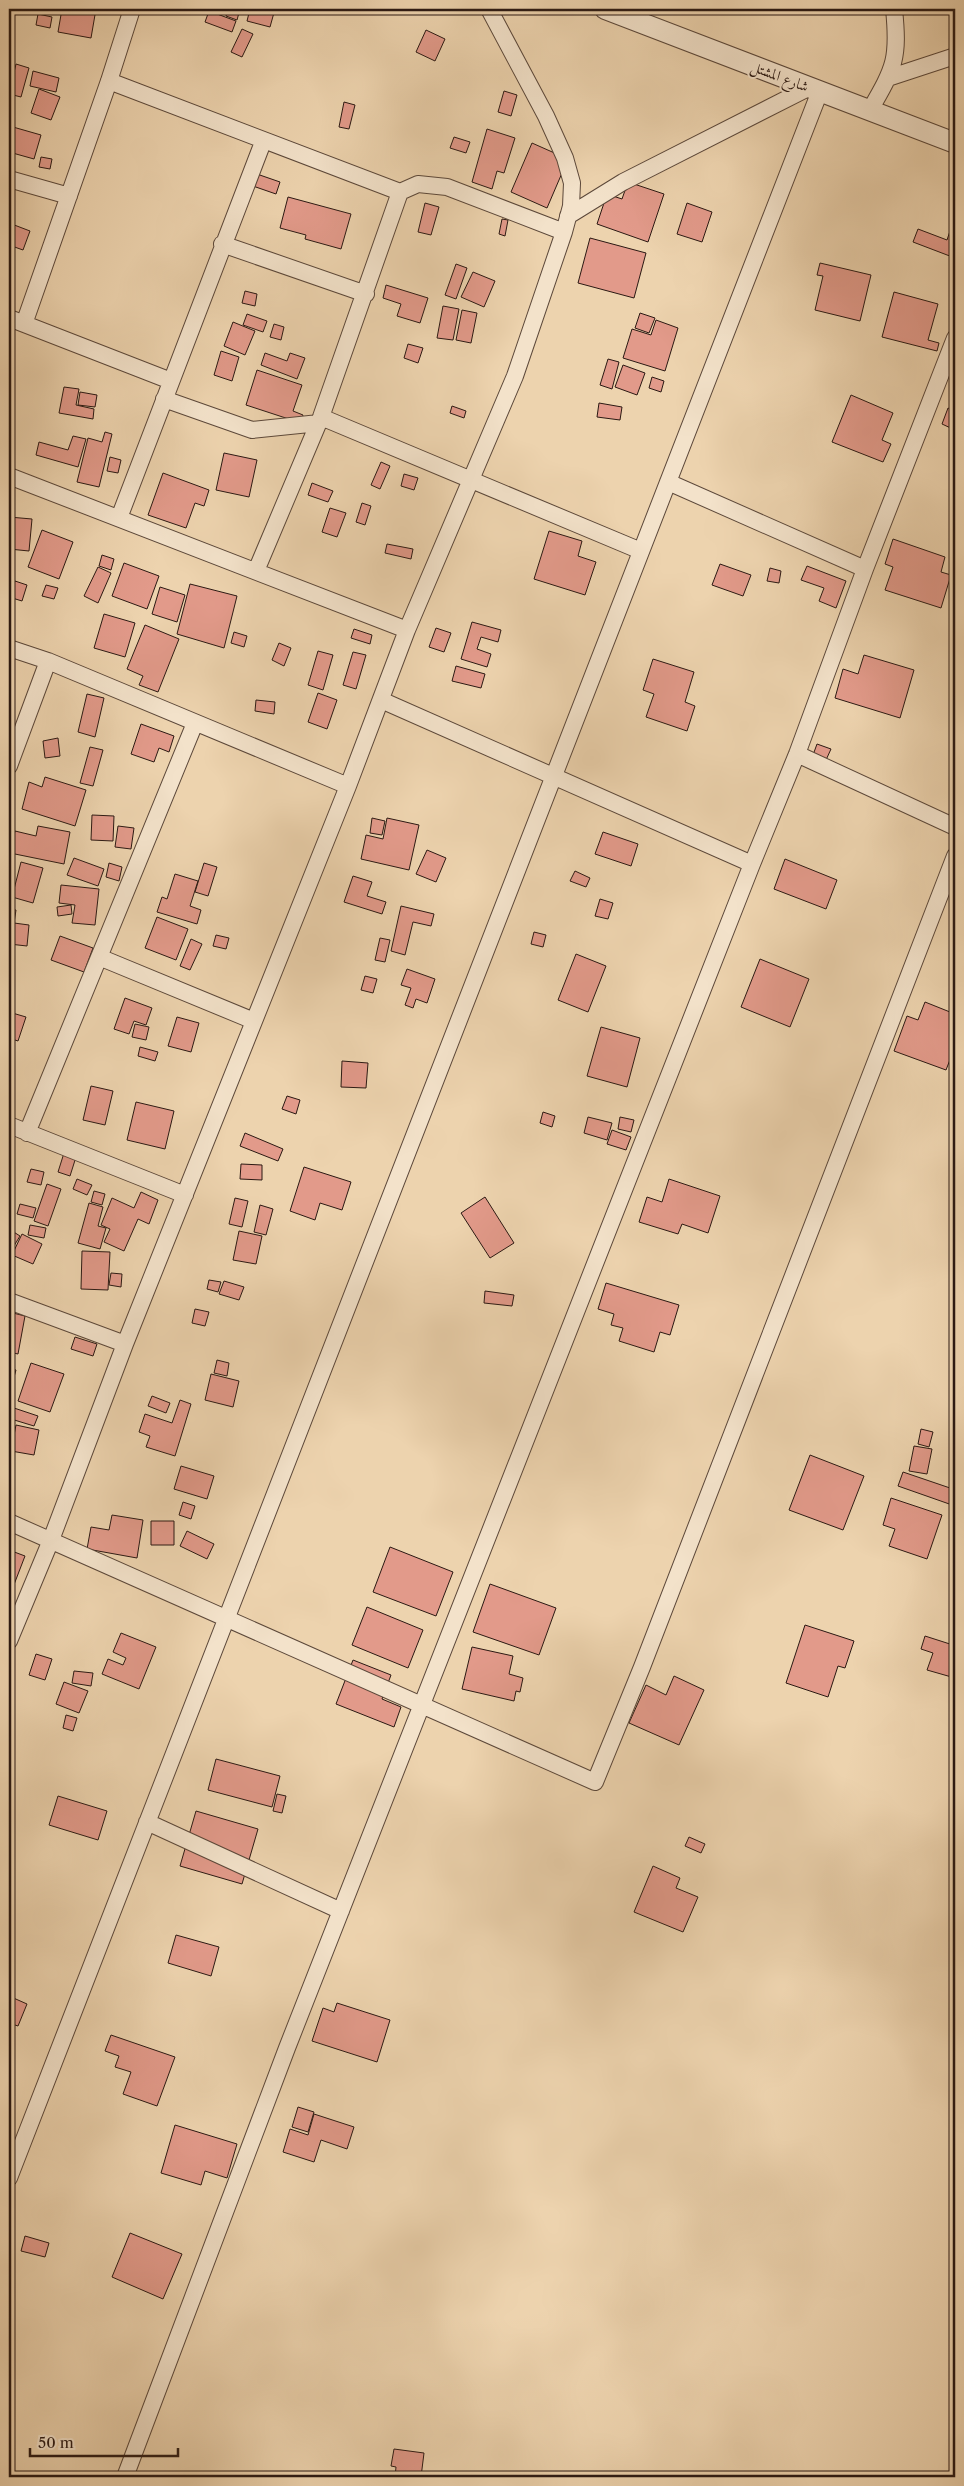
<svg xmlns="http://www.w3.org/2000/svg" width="964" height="2486" viewBox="0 0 964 2486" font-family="'Libre Caslon Text',Amiri,serif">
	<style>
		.building { fill: #e29a8a; stroke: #2b1913 }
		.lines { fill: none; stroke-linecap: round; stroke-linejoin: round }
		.minor-casing { stroke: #5c483a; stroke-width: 18 }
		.tertiary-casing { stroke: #5c483a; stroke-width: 22 }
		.minor { stroke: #f3e2ca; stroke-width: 16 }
		.tertiary { stroke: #f3e2ca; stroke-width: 20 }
		.labels { text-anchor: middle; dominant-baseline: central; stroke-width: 4; stroke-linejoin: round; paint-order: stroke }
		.street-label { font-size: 15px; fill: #2b1913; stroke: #f3e2ca }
	</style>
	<rect width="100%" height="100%" fill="#edd3ae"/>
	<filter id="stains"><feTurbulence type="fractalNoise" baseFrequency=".004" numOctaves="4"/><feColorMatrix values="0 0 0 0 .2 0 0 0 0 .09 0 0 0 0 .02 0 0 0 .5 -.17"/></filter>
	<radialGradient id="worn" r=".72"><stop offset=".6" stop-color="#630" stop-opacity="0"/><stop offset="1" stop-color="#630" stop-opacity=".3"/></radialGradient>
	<path class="building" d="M62,9H96L91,38L58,32Z
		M228,9H240L237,20L226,16Z
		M250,9H275L270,27L247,21Z
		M209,11L236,21L232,32L205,22Z
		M38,14L52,17L50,28L36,25Z
		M242,29L253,34L242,57L231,52Z
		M426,30L445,39L435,61L416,52Z
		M16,64L29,68L21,97L9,94Z
		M33,71L59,78L56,92L30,86Z
		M39,89L60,97L51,120L31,113Z
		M504,91L517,95L511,116L498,112Z
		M344,102L355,105L349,129L339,127Z
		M13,127L41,135L34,159L9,152V141Z
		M487,129L515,138L504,173L497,171L492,189L472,182Z
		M454,137L470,142L466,153L450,148Z
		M532,143L568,159L547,208L511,192Z
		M41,157L52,159L50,169L39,167Z
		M254,173L280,182L276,194L250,185Z
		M628,182L664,194L648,242L597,224L607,194L622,199Z
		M288,197L351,214L341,249L305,239L306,235L280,228Z
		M425,203L439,207L431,235L418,232Z
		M687,203L712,212L702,242L677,234Z
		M502,219L508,220L505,236L499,234Z
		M9,223L30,231L23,250L9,245Z
		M918,229L947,240L950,231L955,233V258L913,242Z
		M590,238L646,253L634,298L578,283Z
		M820,263L871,275L860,321L815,310L823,276L817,275Z
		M456,264L467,268L456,299L445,295Z
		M473,272L495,281L484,307L461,297Z
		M386,285L428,298L420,323L397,316L401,304L383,298Z
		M245,291L257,294L255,306L242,303Z
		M894,292L938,304L928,340L939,343L937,351L882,337Z
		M443,306L459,309L453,340L437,338Z
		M462,310L477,313L471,343L456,340Z
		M640,313L655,318L649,333L635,328Z
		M247,314L267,321L263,332L243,325Z
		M656,320L678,328L665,371L623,358L632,329L651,335Z
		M233,322L255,331L245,355L224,346Z
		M274,324L284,327L281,340L270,337Z
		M408,344L423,348L418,363L404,358Z
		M221,351L239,357L232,381L214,375Z
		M265,353L287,361L290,353L305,358L297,379L261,365Z
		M608,359L619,362L612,389L600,385Z
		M623,365L645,373L637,395L615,387Z
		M257,370L302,385L293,411L303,415L301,423L246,405Z
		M652,377L664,381L661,392L649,388Z
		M64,387L79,389L76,405L94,409L93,419L59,413Z
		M80,392L97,395L95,407L78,405Z
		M851,395L893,413L882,440L891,444L883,462L832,442Z
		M599,403L622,407L620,420L597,417Z
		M452,406L466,411L464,418L450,413Z
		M948,408L955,411V430L942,424Z
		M105,432L112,434L99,487L77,482L88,438L102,442Z
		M73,436L86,439L78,467L36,455L39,442L68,450Z
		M224,453L257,460L249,497L216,490Z
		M110,457L121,460L118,473L107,471Z
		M381,462L390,466L380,489L371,485Z
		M163,473L209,490L204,506L195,503L186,528L148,515Z
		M404,474L418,478L414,490L401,486Z
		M312,483L333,491L328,502L308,495Z
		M362,503L371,506L365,525L356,522Z
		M330,508L346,513L337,537L322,532Z
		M9,517L32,519L29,551L9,549Z
		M42,530L73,542L59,579L28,567Z
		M549,531L582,541L578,556L596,562L585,595L534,579Z
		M893,539L945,557L941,572L951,575L941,608L885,590L893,567L885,564Z
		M387,544L413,549L411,559L385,553Z
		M102,555L114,559L111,570L99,566Z
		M124,563L159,576L147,609L112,596Z
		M720,564L751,575L743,596L712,585Z
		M807,566L846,581L836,608L819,601L824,588L801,580Z
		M98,567L111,573L98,603L84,596Z
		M770,568L781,571L779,583L767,581Z
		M15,581L27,585L22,601L9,597Z
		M190,584L237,596L224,648L177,634Z
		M46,585L58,588L54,599L42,596Z
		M160,587L185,595L177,622L152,614Z
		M104,614L135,623L125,657L94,648Z
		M472,622L501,630L498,642L481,637L477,649L491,654L487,667L461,659Z
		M145,625L179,639L158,692L139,685L143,676L127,669Z
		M436,628L451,633L444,652L429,647Z
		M354,629L372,635L370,644L351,638Z
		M234,632L247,636L244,647L231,643Z
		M279,643L291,648L284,666L272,660Z
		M318,651L333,655L323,690L308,685Z
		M353,652L366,655L356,689L343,685Z
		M864,655L914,670L900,718L835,698L843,669L858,674Z
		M653,659L694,672L685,702L695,706L687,731L646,717L654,694L643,690Z
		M456,666L485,674L481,688L452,681Z
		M318,693L337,700L327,729L308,722Z
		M87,694L104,698L95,737L78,732Z
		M256,700L275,702L274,714L255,711Z
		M141,724L174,736L169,752L159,748L154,762L131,754Z
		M58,738L60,756L45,758L43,741Z
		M817,744L831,749L826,760L813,755Z
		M90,747L103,750L93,786L80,783Z
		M45,777L86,790L75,826L22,809L29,782L42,787Z
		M92,815L114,816L113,841L91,840Z
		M372,818L385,821L382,835L370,833Z
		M387,818L419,825L409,870L361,859L366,835L383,839Z
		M38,826L70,832L64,864L10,853L15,831L36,836Z
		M118,826L134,828L131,849L115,847Z
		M603,832L638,844L631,866L595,854Z
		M427,850L446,858L436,882L416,874Z
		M74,858L104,869L98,886L67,875Z
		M785,859L837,880L826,909L774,889Z
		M21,862L43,868L33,903L12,897Z
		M109,863L122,867L119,881L106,877Z
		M204,863L217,867L208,896L195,892Z
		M575,871L590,878L586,887L570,881Z
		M175,874L198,881L190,906L201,910L197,924L157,912L162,897L167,899Z
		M353,876L372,882L367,896L386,902L382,914L344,902Z
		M61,885L99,889L95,925L72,923L75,905L59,903Z
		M600,899L613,903L608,919L595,916Z
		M71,905L72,914L58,916L57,907Z
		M401,906L434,914L431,926L413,922L405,955L391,951Z
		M9,909L16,910L14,923L29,925L27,946L9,944Z
		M157,917L188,929L176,960L145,948Z
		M534,932L546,935L543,947L531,944Z
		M216,935L229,938L226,949L213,946Z
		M60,936L93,948L84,972L51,960Z
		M380,938L390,940L385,962L375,960Z
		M191,939L202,944L190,970L180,966Z
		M576,954L606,966L588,1012L558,1000Z
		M760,959L809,979L790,1027L741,1007Z
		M407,969L435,979L427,1003L416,999L413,1008L405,1005L411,988L401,985Z
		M365,976L377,979L373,993L361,990Z
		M125,998L152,1008L146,1025L134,1021L129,1034L114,1029Z
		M925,1002L955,1014V1047L946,1070L894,1051L907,1016L918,1020Z
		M9,1012L26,1017L18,1041L9,1038Z
		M177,1017L199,1023L191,1052L168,1046Z
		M135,1024L149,1027L146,1040L132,1037Z
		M601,1027L640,1038L627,1087L587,1076Z
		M140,1047L158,1052L155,1061L138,1056Z
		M342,1061L368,1063L366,1088L341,1087Z
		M91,1086L113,1091L105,1125L83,1120Z
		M287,1096L300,1100L296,1114L282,1109Z
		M136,1102L174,1111L165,1149L127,1140Z
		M543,1112L555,1116L552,1127L540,1123Z
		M588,1117L612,1123L607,1140L584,1133Z
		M620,1117L634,1120L631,1132L618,1129Z
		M612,1130L631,1137L626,1150L607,1144Z
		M245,1133L283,1149L278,1161L240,1146Z
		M64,1153L76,1157L70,1176L58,1172Z
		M241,1164L262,1165V1180L240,1179Z
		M304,1167L351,1182L342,1210L320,1203L315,1220L290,1211Z
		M31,1169L44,1172L41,1185L27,1182Z
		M77,1179L92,1185L87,1195L73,1189Z
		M669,1179L720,1196L708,1233L682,1224L678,1234L639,1222L647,1197L662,1202Z
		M47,1184L61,1189L48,1226L34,1221Z
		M94,1191L105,1194L102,1205L91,1202Z
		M141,1192L158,1200L149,1224L138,1219L124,1251L104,1242L110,1229L101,1225L112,1198L134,1208Z
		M485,1197L514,1243L490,1258L461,1213Z
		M235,1198L248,1201L242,1227L229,1224Z
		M89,1203L103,1207L98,1226L106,1228L100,1249L78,1243Z
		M20,1204L36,1208L33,1218L17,1214Z
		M260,1205L273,1209L266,1235L254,1232Z
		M30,1225L46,1228L44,1238L28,1235Z
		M9,1229L20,1236L9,1254Z
		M239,1231L262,1236L256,1264L233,1260Z
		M22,1234L42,1244L33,1264L12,1255Z
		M82,1251L110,1252L108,1290L81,1289Z
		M111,1273L122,1274L121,1287L109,1285Z
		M209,1280L221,1282L218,1292L207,1289Z
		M224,1281L244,1287L239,1300L219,1294Z
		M606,1283L679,1305L670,1335L660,1332L654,1352L619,1341L623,1328L611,1325L614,1314L598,1309Z
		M485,1291L514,1295L512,1306L484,1303Z
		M195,1309L209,1312L205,1326L192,1323Z
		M9,1312L25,1316L18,1354L9,1352Z
		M75,1337L97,1344L93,1356L71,1349Z
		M217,1360L229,1363L227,1376L214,1373Z
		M31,1363L64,1374L50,1412L18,1401Z
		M9,1368L16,1370L9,1395Z
		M211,1374L239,1381L233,1407L205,1400Z
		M152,1396L170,1403L166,1413L148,1406Z
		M180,1400L191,1404L175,1456L146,1447L150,1436L139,1432L145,1414L172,1423Z
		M14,1408L38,1416L34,1426L11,1419Z
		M16,1425L39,1430L34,1455L11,1451Z
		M921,1429L933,1432L929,1447L918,1444Z
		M914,1446L932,1449L927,1474L909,1471Z
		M810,1455L864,1476L843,1530L789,1510Z
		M181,1466L214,1476L207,1499L174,1489Z
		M903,1472L953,1489L955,1482V1506L898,1486Z
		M891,1498L942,1515L927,1559L889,1546L895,1529L883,1525Z
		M183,1502L195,1506L191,1519L179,1515Z
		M112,1515L143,1520L137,1558L87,1549L91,1527L109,1530Z
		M151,1521H174V1545H151Z
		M187,1531L214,1544L207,1559L180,1546Z
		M390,1547L453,1572L436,1616L373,1592Z
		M9,1550L25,1556L10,1595H9Z
		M490,1584L556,1608L539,1655L473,1632Z
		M367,1607L423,1630L408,1668L352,1645Z
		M805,1625L854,1641L845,1668L838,1666L828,1697L786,1683Z
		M121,1633L156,1647L139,1689L102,1674L108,1659L123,1665L126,1658L113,1652Z
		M925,1636L953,1645L950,1653L955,1655V1678L927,1670L933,1653L921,1649Z
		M472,1647L513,1656L509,1674L523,1678L520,1692L516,1691L514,1701L462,1689Z
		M36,1654L52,1659L45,1680L29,1675Z
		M353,1660L391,1675L382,1699L401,1707L394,1727L336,1704Z
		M74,1671L93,1673L91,1686L72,1683Z
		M674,1676L704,1690L679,1745L629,1723L646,1685L666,1695Z
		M64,1682L88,1691L79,1713L56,1704Z
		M66,1715L77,1718L73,1731L63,1728Z
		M216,1759L280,1776L272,1807L208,1790Z
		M277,1794L286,1796L282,1813L273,1811Z
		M58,1796L107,1811L98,1840L49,1825Z
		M196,1811L258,1829L242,1884L180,1866Z
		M689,1837L705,1844L701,1853L685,1846Z
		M653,1866L680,1878L676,1888L698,1897L683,1932L634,1912Z
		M176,1935L219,1947L211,1976L168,1963Z
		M9,1996L27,2004L18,2026L9,2023Z
		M337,2003L390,2020L377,2062L312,2041L323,2008L334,2012Z
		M111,2035L175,2057L157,2106L123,2094L131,2072L115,2067L119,2056L105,2051Z
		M298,2107L314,2112L308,2132L292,2127Z
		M314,2114L354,2127L347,2149L321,2140L314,2162L283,2152L290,2129L308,2135Z
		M175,2125L237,2144L227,2178L205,2171L201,2185L161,2173Z
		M130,2233L182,2254L163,2299L112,2277Z
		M25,2236L49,2243L45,2257L21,2251Z
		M394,2449L424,2453L421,2477H395L396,2467L391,2466Z"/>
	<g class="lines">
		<defs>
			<path id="minor" d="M888,78L955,56
				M109,81L400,192L418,184L447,187L564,232
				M870,110C895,67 899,58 894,9
				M9,179L69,196
				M568,216L623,182L810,87
				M222,244L366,294
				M9,318L171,381
				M24,324L109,81L132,9
				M164,399L252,430L319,423
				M321,417L641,551
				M9,476L407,630
				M668,482L865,569
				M119,518L263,142
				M256,571L321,417L400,192
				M9,648L48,661L348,786
				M381,700L752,864
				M797,754L955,827
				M9,766L48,661
				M99,957L254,1021
				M9,1125L185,1195
				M27,1133L195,723
				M9,1301L125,1344
				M9,1522L595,1782L642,1667L955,856
				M9,1641L51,1540L125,1344L348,786L407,630L515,376L564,232L571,206L572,183L565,158L546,116L489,9
				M147,1822L341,1911
				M9,2178L820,91
				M125,2477L287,2048L752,864L797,754L865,569L955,338"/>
			<path id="tertiary" d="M605,9L955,143"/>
		</defs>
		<use href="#minor" class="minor-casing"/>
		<use href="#tertiary" class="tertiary-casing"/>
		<use href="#minor" class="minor"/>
		<use href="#tertiary" class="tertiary"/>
	</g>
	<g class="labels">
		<g class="street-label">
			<text transform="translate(780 76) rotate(21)">شارع المشتل</text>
		</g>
	</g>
	<rect width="964" height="2486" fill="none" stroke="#edd3ae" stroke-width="30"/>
	<rect x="10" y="10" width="944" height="2466" fill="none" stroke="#2b1913" stroke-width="2.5"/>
	<rect x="15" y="15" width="934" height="2456" fill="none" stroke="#2b1913"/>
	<path d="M30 2448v8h148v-8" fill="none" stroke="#2b1913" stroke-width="2.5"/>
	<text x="38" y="2448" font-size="15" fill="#2b1913" stroke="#f3e2ca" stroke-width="4" paint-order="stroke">50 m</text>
	<rect width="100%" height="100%" filter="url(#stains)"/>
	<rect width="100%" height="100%" fill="url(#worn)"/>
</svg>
